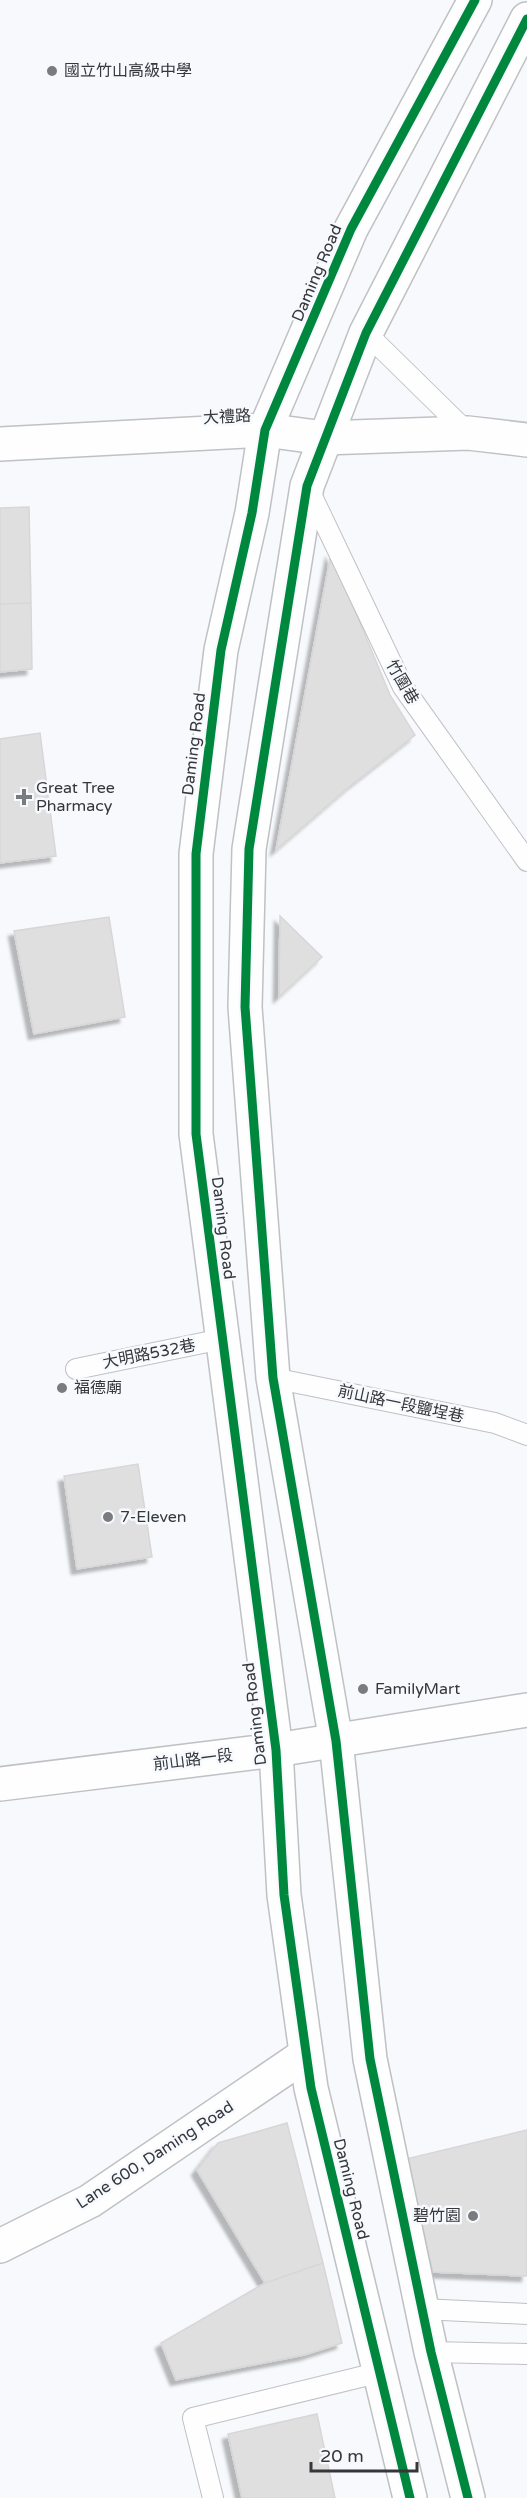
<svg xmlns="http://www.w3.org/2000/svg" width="527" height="2498" viewBox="0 0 527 2498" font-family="'Varela Round','Noto Sans TC',sans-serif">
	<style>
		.building { fill: #e0dfe0; stroke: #d8d6d7; stroke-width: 1.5; filter: url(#shadow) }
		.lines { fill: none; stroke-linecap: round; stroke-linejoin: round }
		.service-casing { stroke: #bfc1c4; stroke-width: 22 }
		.minor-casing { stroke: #bfc1c4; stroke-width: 36 }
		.tertiary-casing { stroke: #bfc1c4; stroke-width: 36 }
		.primary-casing { stroke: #bfc1c4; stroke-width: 36 }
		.service { stroke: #fefeff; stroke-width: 20 }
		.minor { stroke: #fefeff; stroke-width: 33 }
		.tertiary { stroke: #fefeff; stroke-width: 33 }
		.primary { stroke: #fefeff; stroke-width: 33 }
		.cycleway-casing { stroke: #f6f9fd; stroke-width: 13 }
		.cycleway { stroke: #00873e; stroke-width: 9 }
		.poi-dot { fill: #797b7f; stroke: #f6f9fd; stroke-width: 2 }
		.labels { text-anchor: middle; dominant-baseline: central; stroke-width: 5; stroke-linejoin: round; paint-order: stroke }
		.poi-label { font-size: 16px; fill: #35373b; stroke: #f6f9fd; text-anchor: start }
		.street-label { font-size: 16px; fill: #35373b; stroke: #f6f9fd }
	</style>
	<defs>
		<filter id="shadow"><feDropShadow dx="-5.5" dy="5.5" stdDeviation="1.5" flood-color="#0004"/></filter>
	</defs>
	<rect width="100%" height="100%" fill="#f7f9fc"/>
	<path class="building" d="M29,507L31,603L0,604V508Z
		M331,553L390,695L415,735L350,786L276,850Z
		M31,603L32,669L0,672V604Z
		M40,733L56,856L0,863V739Z
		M280,916L322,957L279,997Z
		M109,917L125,1017L34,1034L14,931Z
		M138,1464L152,1557L77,1569L64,1476Z
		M287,2123L323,2263L265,2283L197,2170L218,2143Z
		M527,2130V2276L433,2272L406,2159Z
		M323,2263L342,2343L304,2355L176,2380L161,2343L265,2283Z
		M317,2414L335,2498H242L228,2434Z"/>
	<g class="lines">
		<defs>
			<path id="service" d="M366,333L468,433
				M309,490L403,687L527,861
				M76,1369L222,1339
				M273,1378L495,1423L527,1435
				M422,2309L527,2314
				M431,2352L527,2354
				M213,2498L193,2418L381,2372"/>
			<path id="minor" d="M0,444L265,430L324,438L468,433L527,440
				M276,1750L527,1710
				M0,2246L90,2201L305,2055"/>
			<path id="tertiary" d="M0,1784L276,1750"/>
			<path id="primary" d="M410,2498L311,2088L284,1895L276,1750L196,1134V854L221,650L252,513L265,430L351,229L475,0
				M468,2498L431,2352L370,2059L336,1741L273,1378L245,1007L249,849L307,486L366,333L527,19"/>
		</defs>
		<use href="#service" class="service-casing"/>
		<use href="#minor" class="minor-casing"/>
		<use href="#tertiary" class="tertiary-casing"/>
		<use href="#primary" class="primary-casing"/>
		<use href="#service" class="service"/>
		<use href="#minor" class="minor"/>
		<use href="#tertiary" class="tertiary"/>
		<use href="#primary" class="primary"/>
		<defs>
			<path id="cycleway" d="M410,2498L311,2088L284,1895L276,1750L196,1134V854L221,650L252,513L265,430L351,229L475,0
				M468,2498L431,2352L370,2059L336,1741L273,1378L245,1007L249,849L307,486L366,333L527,19"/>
		</defs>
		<use href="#cycleway" class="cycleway-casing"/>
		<use href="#cycleway" class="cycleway"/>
	</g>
	<g class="poi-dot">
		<circle cx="52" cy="71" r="6"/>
		<path d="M21 788h6v6h6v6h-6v6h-6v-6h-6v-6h6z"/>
		<circle cx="62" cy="1388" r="6"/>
		<circle cx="108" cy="1517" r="6"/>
		<circle cx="363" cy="1689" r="6"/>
		<circle cx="473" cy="2216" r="6"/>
	</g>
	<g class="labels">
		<g class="poi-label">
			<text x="64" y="71">國立竹山高級中學</text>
			<text x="36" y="788">Great Tree<tspan x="36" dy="18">Pharmacy</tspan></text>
			<text x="74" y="1388">福德廟</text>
			<text x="120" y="1517">7-Eleven</text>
			<text x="375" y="1689">FamilyMart</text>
			<text x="461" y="2216" text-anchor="end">碧竹園</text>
		</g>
		<g class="street-label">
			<text transform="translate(317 273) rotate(-67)">Daming Road</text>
			<text transform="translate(227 417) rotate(-3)">大禮路</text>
			<text transform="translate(402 682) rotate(60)">竹圍巷</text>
			<text transform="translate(194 744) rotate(-83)">Daming Road</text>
			<text transform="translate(223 1228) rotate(83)">Daming Road</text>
			<text transform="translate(149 1354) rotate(-11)">大明路532巷</text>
			<text transform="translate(401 1404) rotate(12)">前山路一段鹽埕巷</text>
			<text transform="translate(255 1714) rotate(-97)">Daming Road</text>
			<text transform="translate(193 1760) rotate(-7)">前山路一段</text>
			<text transform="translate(155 2155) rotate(-33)">Lane 600, Daming Road</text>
			<text transform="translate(351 2189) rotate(76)">Daming Road</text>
		</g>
	</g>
	<path d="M311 2462v9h106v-9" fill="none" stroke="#35373b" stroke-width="3"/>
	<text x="320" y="2462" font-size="18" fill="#35373b" stroke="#f6f9fd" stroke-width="4.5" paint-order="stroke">20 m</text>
</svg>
